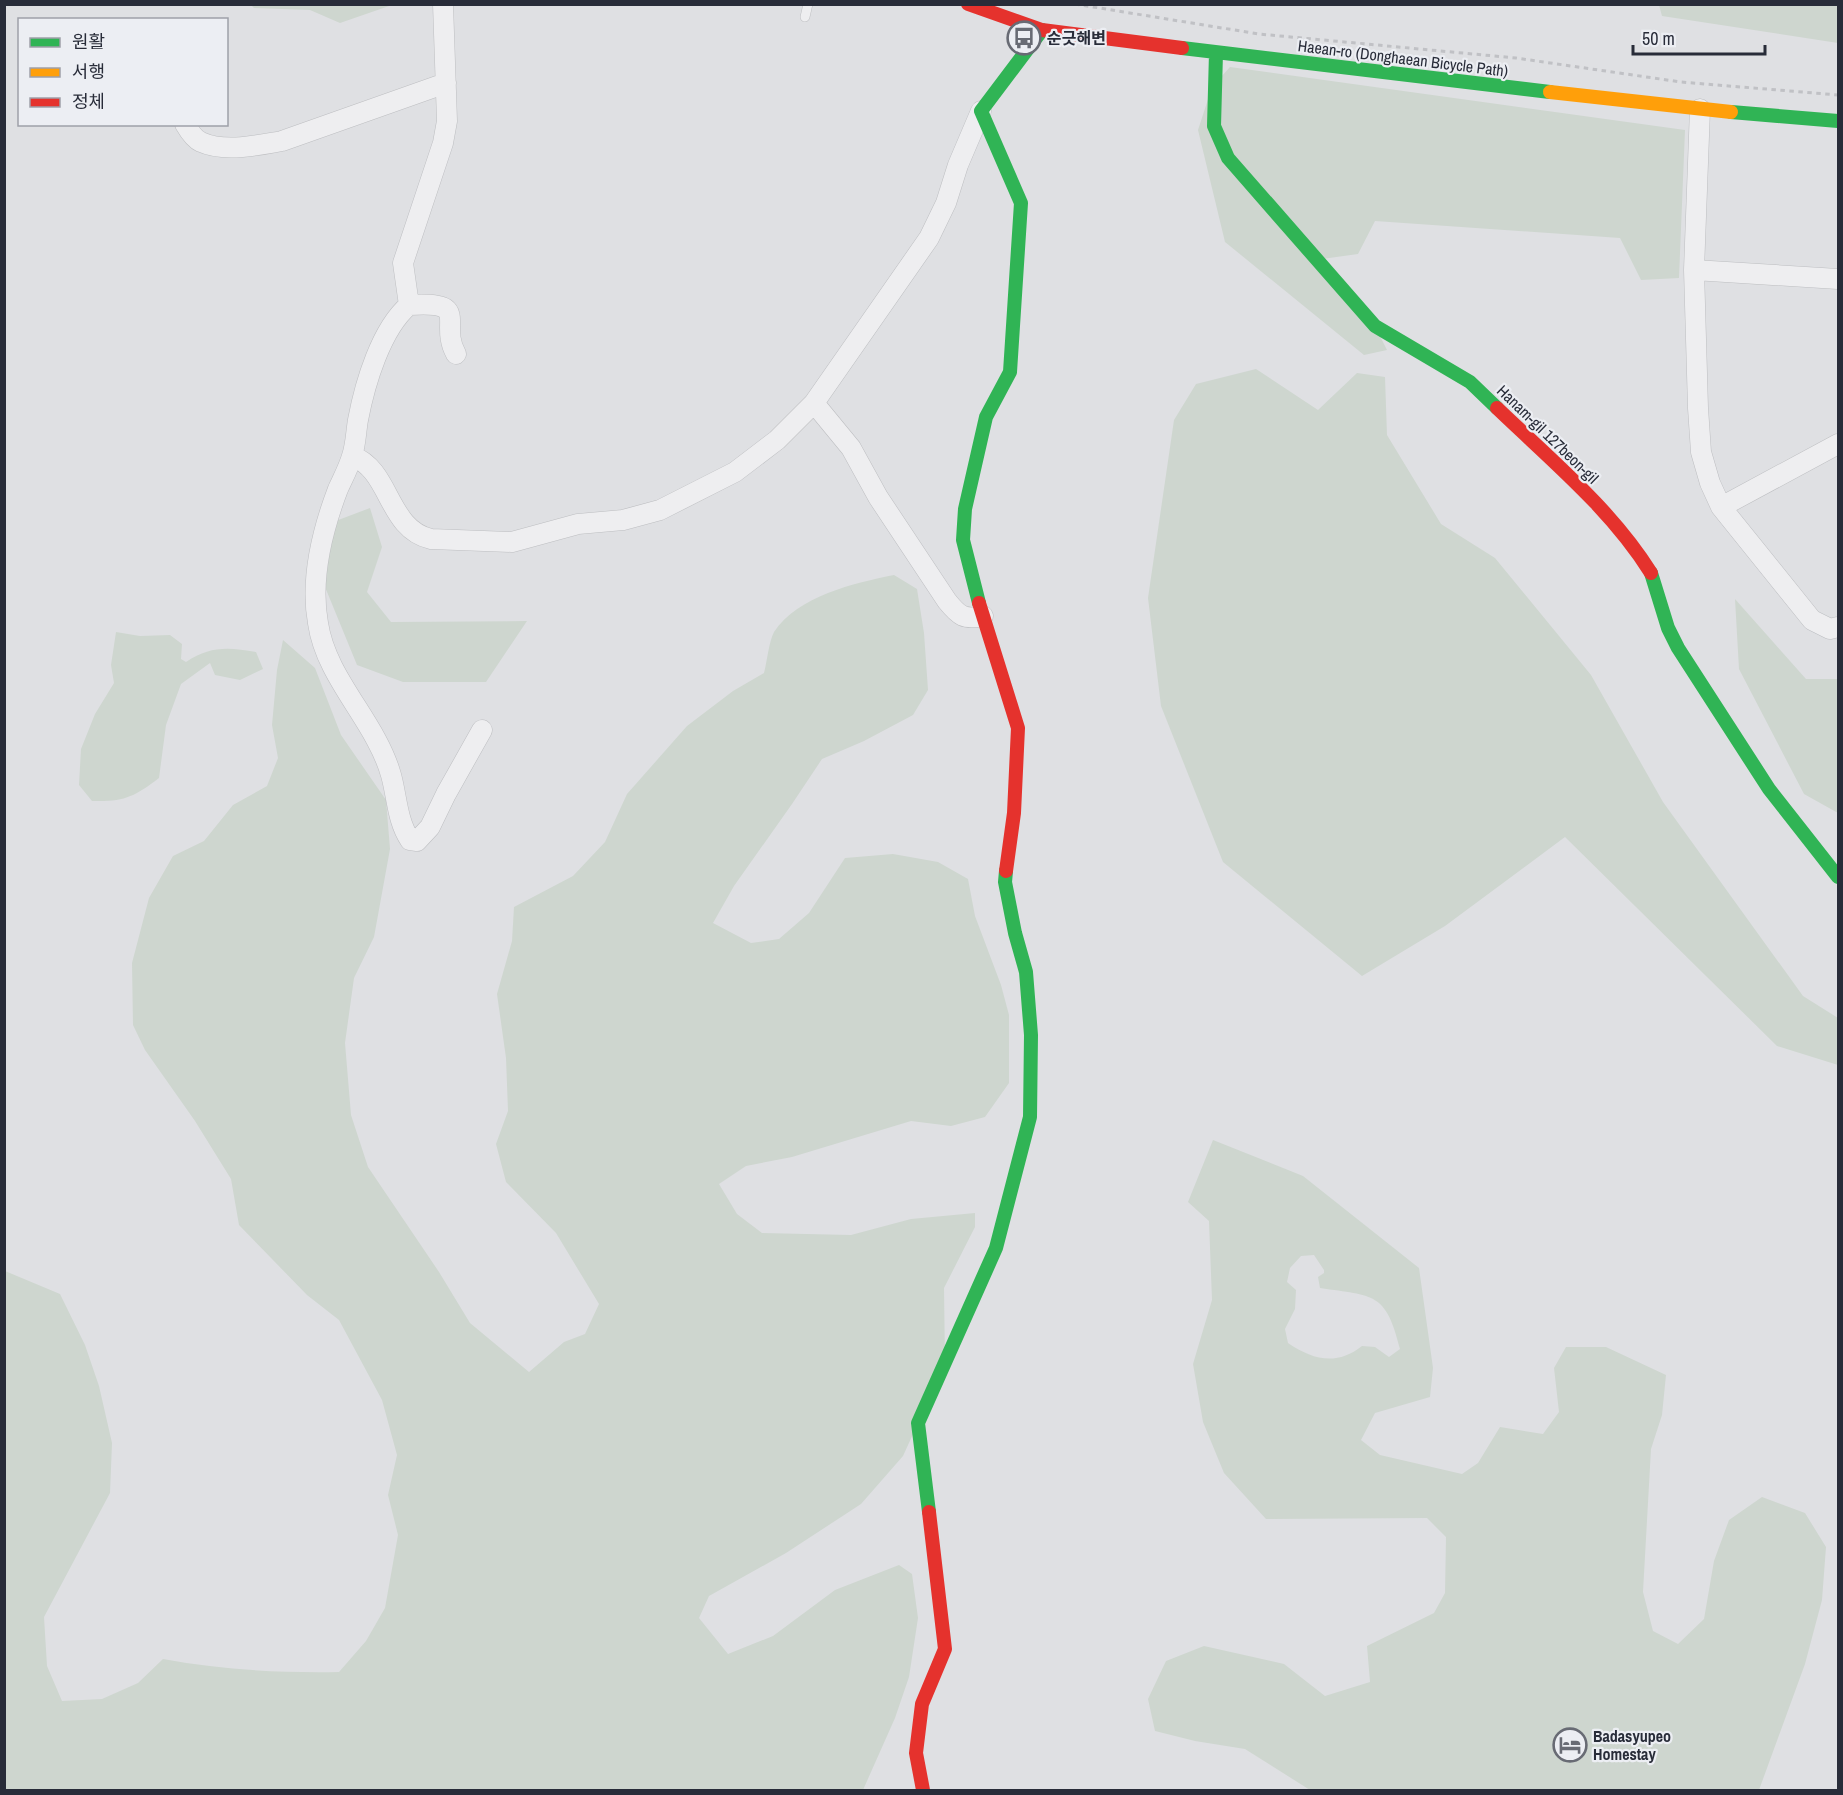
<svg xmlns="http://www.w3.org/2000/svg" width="1843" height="1795" viewBox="0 0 1843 1795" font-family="'Archivo Narrow','Noto Sans KR',sans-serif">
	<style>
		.green { fill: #ced6cf; fill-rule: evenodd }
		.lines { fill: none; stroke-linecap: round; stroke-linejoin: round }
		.lane-casing { stroke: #bdbec1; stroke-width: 10 }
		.street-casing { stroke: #bdbec1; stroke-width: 21 }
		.path { stroke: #c0c1c5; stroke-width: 3; stroke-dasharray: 4.5 4.5; stroke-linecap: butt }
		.lane { stroke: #eeeef0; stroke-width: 9 }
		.street { stroke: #eeeef0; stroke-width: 20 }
		.fast { stroke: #30b455; stroke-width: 14 }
		.slow { stroke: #ff9f0a; stroke-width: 14 }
		.jam { stroke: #e5322d; stroke-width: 14 }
		.labels { text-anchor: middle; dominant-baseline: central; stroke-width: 4.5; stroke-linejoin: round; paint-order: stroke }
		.poi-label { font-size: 16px; font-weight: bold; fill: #282c39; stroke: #eceef3; text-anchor: start }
		.street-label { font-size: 16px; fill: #282c39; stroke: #eceef3 }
	</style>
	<rect width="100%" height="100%" fill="#dfe0e3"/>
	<path class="green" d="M251,5H392L340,23L310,10L254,8Z
		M1659,5H1838V43L1662,16Z
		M1230,67L1685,130L1679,278L1641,280L1620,238L1375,221L1358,254L1322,259L1375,326L1387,350L1364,355L1225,242L1198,130L1212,87Z
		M1256,369L1318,410L1357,373L1385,377L1387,435L1441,524L1495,558L1591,675L1663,802L1803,996L1838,1018V1065L1777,1046L1565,837L1445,926L1362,976L1223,862L1161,706L1148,598L1174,420L1196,384Z
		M370,508L382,547L367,592L391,622L527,621L486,682H403L357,665L316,565L333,522Z
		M894,575L917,589L924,633L928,690L913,715L864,741L822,759L792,804L734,886L713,923L751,943L779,939L809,913L845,858L893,854L938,862L968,879L975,916L1001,985L1009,1015V1083L985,1117L951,1126L911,1121L792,1157L746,1166L719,1184L737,1214L762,1233L851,1235L911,1219L975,1213V1227L944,1288L945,1364L903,1456L861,1504L786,1553L709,1596L699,1618L728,1654L773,1636L835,1590L899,1565L912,1574L918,1618L909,1677L895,1718L863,1790H5V1271L60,1294L85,1345L99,1386L112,1443L110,1493L44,1617L47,1666L62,1701L102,1699L138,1683L163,1659C222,1670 280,1673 339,1672L366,1641L385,1608L398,1535L388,1495L397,1455L382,1400L339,1320L307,1295L239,1225L231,1179L195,1121L145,1050L133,1025L132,963L149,898L173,856L204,841L233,805L267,786L278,758L272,725L277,670L283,640L315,668L341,735L386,800L390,849L374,937L354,978L345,1043L351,1115L368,1167L439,1272L470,1323L529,1372L564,1342L585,1334L599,1304L556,1233L506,1182L496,1144L508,1111L506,1058L497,994L512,941L514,907L573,876L605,842L627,794L687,726L733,691L764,673C767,662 769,641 774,632C798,596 854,583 894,575Z
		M1735,599L1806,679H1838V813L1804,794L1739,669Z
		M116,632L140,636L170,635L182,644L181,659L186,662C210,646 228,647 256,652L263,669L240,680L215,675L210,663L181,684L166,725L159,778C134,797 124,802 92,801L79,785L81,749L95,714L114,683L111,665Z
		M1213,1140L1303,1176L1419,1268L1433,1368L1430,1397L1375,1413L1361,1440L1380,1455L1462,1474L1478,1463L1500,1427L1543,1434L1559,1412L1554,1368L1566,1347H1606L1666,1375L1662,1415L1651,1449L1643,1592L1653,1631L1678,1644L1704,1619L1714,1561L1729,1520L1762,1497L1805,1513L1826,1547L1822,1600L1805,1664L1759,1790H1310L1245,1749L1195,1741L1155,1731L1148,1699L1166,1661L1204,1646L1284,1664L1325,1696L1370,1682L1367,1646L1434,1613L1445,1593L1446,1537L1427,1518L1266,1519L1224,1473L1203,1422L1193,1364L1212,1300L1209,1221L1188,1202ZM1314,1255L1324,1270V1273L1318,1277L1320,1288C1374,1296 1386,1292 1400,1349L1389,1357L1375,1347L1362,1346C1337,1366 1313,1360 1288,1343L1285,1329L1295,1309L1296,1290L1287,1282L1290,1268L1301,1256Z"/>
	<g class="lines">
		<defs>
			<path id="lane" d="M805,17L808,4"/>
			<path id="street" d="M1700,109L1694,270L1698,408L1701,452L1710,483L1721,507L1812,620L1830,629L1838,627
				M981,111L958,165L946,203L929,238L814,403L851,448L878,497L947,601C959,616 964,620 983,616
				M185,124C189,131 194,139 201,142C225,153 258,145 282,141L446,83
				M1694,270L1838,279
				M409,305L403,263L443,143L447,121L443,4
				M456,354C438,322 473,301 409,305C381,329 365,383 358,420C356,431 356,444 352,456C349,467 343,478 338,489C322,531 310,579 318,623C326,679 376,721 391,775C397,796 397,821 410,840L417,841L430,827L446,794L482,730
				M352,456C391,470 387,529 431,539L512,542L578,524L623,520L660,510L735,472L777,440L814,403
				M1721,507L1838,444"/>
		</defs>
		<use href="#lane" class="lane-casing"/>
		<use href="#street" class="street-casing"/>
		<path class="path" d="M1075,4L1259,34L1516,58L1681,82L1838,95"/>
		<use href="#lane" class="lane"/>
		<use href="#street" class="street"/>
		<path class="fast" d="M1182,48L1550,92
			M1216,53L1214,126L1228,158L1375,326L1470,382L1497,408
			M1731,112L1838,121
			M1651,573L1668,628L1678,648L1769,789L1838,877
			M979,603L963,540L965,509L986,417L1010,372L1021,203L981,111L1042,30
			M929,1512L918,1423L996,1248L1030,1117L1031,1035L1026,972L1015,933L1005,882L1006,871"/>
		<path class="slow" d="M1550,92L1731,112"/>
		<path class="jam" d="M968,4L1042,30L1182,48
			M1497,408C1551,460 1611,509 1651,573
			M979,603L1018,728L1014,813L1006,871
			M923,1790L916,1753L922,1704L945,1649L929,1512"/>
	</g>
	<defs>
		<symbol id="bus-ring" viewBox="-11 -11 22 22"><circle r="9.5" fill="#eceef3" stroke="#686b74" stroke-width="1.5"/><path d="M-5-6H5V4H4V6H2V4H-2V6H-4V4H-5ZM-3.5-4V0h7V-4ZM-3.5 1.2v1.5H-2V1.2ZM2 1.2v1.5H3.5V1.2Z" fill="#686b74"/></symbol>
		<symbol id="hotel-ring" viewBox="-11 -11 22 22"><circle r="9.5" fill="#eceef3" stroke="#686b74" stroke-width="1.5"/><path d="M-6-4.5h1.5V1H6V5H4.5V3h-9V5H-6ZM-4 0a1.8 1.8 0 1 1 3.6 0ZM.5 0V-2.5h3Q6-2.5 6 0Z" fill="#686b74"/></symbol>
	</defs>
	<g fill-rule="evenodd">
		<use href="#bus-ring" x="1005" y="19" width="38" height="38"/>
		<use href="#hotel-ring" x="1551" y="1726" width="38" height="38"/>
	</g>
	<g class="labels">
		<g class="poi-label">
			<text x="1047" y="38">순긋해변</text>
			<text x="1593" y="1736">Badasyupeo<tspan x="1593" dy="18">Homestay</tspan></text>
		</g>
		<g class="street-label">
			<text transform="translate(1403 58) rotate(7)">Haean-ro (Donghaean Bicycle Path)</text>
			<text transform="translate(1548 434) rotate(44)">Hanam-gil 127beon-gil</text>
		</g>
	</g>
	<rect width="1843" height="1795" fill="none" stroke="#282c39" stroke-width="12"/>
	<rect x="18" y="18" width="210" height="108" fill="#eceef3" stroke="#9ea0a9" stroke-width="1.5"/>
	<rect x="30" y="38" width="30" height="9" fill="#30b455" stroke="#9ea0a9" stroke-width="1.5"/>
	<text x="72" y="48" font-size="18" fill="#282c39">원활</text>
	<rect x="30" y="68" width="30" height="9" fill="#ff9f0a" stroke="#9ea0a9" stroke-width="1.5"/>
	<text x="72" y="78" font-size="18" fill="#282c39">서행</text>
	<rect x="30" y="98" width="30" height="9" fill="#e5322d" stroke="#9ea0a9" stroke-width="1.5"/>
	<text x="72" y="108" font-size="18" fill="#282c39">정체</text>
	<path d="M1633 45v9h132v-9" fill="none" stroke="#282c39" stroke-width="3"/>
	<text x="1642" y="45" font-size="18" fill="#282c39" stroke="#eceef3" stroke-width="4.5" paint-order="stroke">50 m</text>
</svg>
